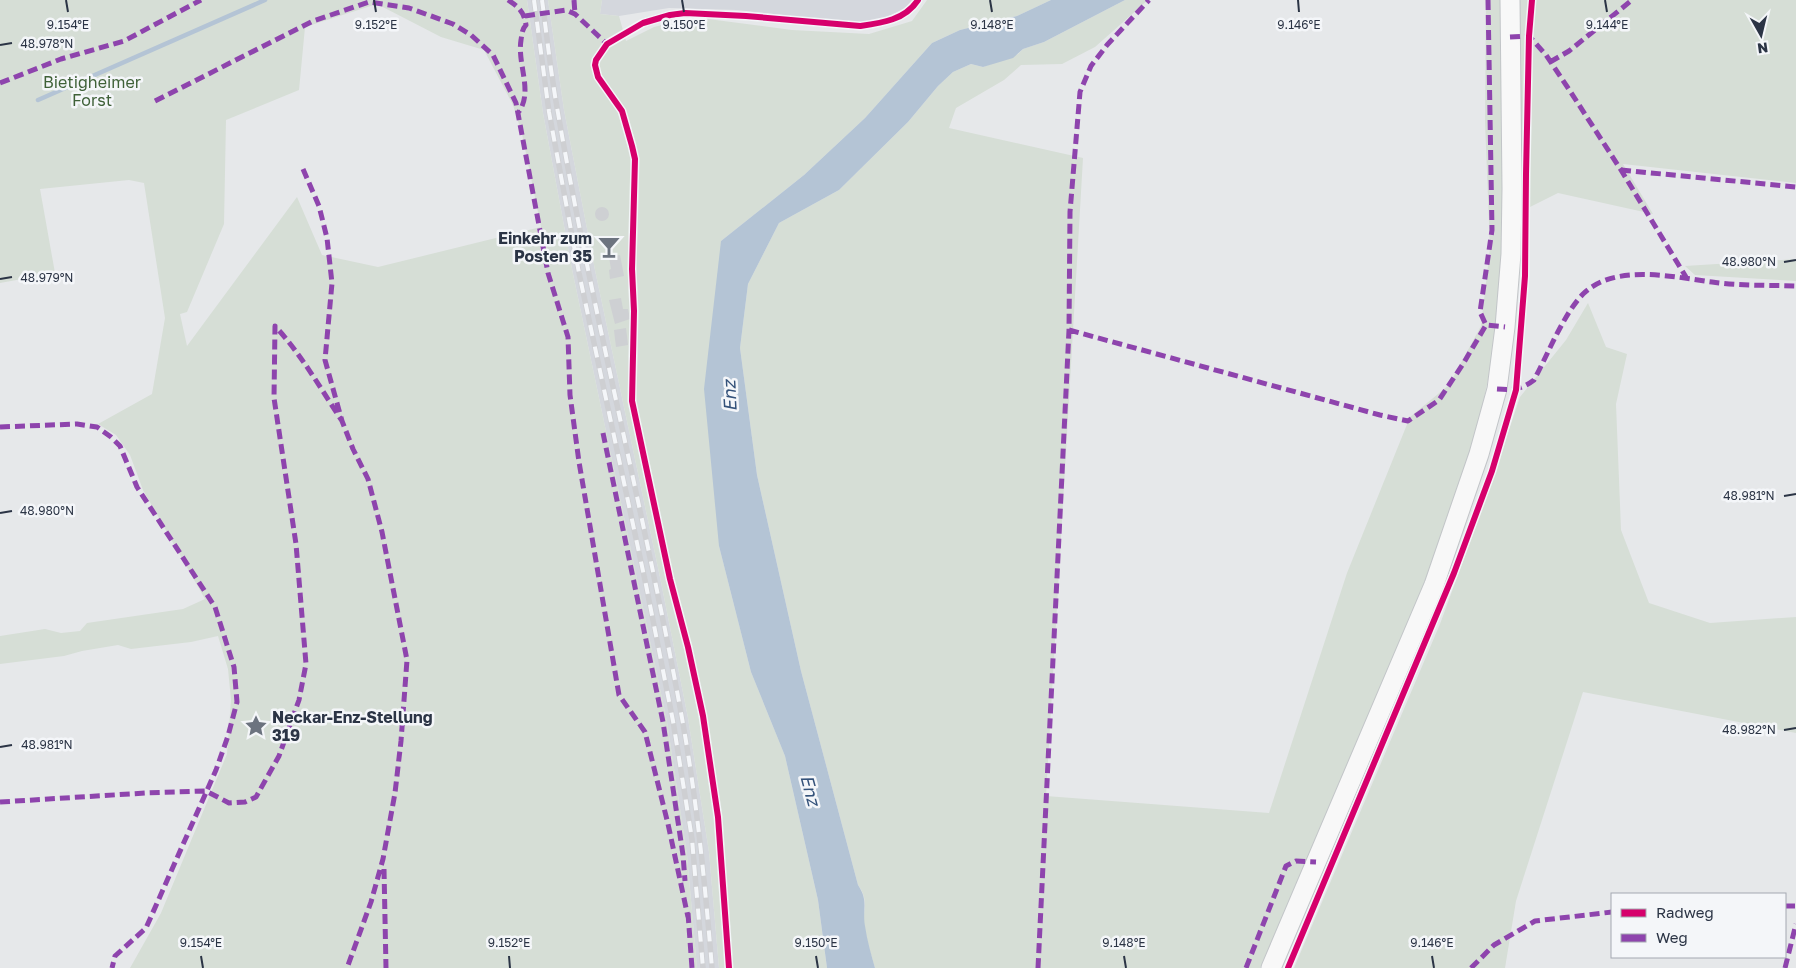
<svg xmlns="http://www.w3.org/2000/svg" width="1796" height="968" viewBox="0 0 1796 968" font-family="'Golos Text',sans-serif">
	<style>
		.built { fill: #d4d7dd }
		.green { fill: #d6ded6; fill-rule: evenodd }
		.water { fill: #b4c4d5 }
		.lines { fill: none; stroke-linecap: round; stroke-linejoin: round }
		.stream { stroke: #b4c4d5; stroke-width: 4.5 }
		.building { fill: #ced0d3 }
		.lane-casing { stroke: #c4c6c8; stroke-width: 8 }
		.primary-casing { stroke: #c2c5c8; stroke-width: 21 }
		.lane { stroke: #f5f6f7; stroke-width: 5.5 }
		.primary { stroke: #f8f8f8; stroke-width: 19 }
		.rail-casing { stroke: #cecfd2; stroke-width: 5.5 }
		.rail { stroke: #f4f6f9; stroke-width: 4; stroke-dasharray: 11; stroke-linecap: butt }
		.quiet { stroke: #8e44ad; stroke-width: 5; stroke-dasharray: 10 5; stroke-linecap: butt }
		.cycleway-casing { stroke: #f4f6f9; stroke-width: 9 }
		.cycleway { stroke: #d6006c; stroke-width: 6 }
		.ticks { fill: none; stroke: #2b3445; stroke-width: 2 }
		.labels { text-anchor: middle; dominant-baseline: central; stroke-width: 5; stroke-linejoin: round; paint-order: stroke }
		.park-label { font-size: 16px; fill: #3f6138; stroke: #f4f6f9 }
		.poi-label { font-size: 16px; font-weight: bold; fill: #2b3445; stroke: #f4f6f9; text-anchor: end }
		.water-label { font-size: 18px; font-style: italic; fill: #34527a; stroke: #f4f6f9 }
		.ticks-label { font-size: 12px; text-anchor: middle; fill: #2b3445; stroke: #f4f6f9; stroke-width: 5; stroke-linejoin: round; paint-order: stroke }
	</style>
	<rect width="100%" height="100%" fill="#e6e8ea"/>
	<path class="built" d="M527,0H548L564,110L595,270L661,582L688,718L709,852L719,968H697L687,855L667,722L573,274L543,113Z
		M602,0H912L905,8L883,19L857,23L737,10L669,8L619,16L600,14Z"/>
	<path class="green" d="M0,0H527L543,113L573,274L667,722L687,855L697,968H130L161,913L227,754L231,700L228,669L218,636L191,642L131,649L118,645L82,651L64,656L0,664V636L45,629L61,633L80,631L87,623L183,609L205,599L143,490L130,455L116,435L98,424L152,394L165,318L144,183L129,180L40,189L55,273L0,283ZM377,4L441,37L484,50L513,105L522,134L541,227L378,267L322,255L297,197L187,346L180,314L187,312L224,224L226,120L299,90L305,27Z
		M548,0H602L600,14L619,16L626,41L654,27L678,21L708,19L792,30L869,34L912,21L927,0H1051L1017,16L960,30L932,43L865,118L804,175L721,241L719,546L751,672L785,756L818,900L827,968H719L709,852L688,718L661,582L595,270L564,110Z
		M1125,0H1148L1095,47L1062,64L1021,65L1004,80L956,108L949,128L1083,158L1046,796L1269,813L1347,573L1410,417L1449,385L1481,326L1490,248L1485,122L1486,0H1502L1504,247L1496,343L1474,444L1426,588L1260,968H875C871,954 866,939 864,924C863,908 869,900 858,885L801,671L757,475L740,348L748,284L779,223L839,190L908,122L938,86L953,72L971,64L983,67L1018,54L1023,49L1044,42Z
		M1520,0H1796V183L1623,164L1653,214L1558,193L1522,211L1518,28Z
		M1796,259V281L1695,275L1685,266Z
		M1588,303L1606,347L1627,354L1616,404L1621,530L1649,603L1710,623L1796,617V733L1583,692L1516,901L1505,968H1294L1440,624L1488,493L1520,397L1566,340Z"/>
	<path class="water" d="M1051,0H1125L1044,42L1023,49L1013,58L983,67L971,64L953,72L938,86L908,122L839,190L779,223L748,284L740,348L757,475L801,671L858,885C869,901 862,909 865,926C867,940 871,954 875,968H827L818,900L785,756L751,672L719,546L704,389L721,241L804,175L865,118L932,43L960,30L1017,16Z"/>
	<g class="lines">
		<path class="stream" d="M38,100L265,0"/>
	</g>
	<path class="building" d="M595 214a7 7 0 1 1 14 0a7 7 0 1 1-14 0Z
		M620,255L624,276L610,279L609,270L611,269L609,257Z
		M621,298L623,309H628L630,319L615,324L609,300Z
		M626,328L628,345L616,347L614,330Z"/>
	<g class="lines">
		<defs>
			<path id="lane" d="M729,968L718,817L703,716L688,647L670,579L632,401L634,311L632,269L635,159L632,146L622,111L598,77L595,65L596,60L607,44L643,23L670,15L685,13L746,16L860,26C882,23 905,20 918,0"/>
			<path id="primary" d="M1271,968L1434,585L1479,454L1497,389L1505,327L1511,254L1512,189L1510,0"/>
		</defs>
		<use href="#lane" class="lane-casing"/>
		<use href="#primary" class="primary-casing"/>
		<use href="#lane" class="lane"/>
		<use href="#primary" class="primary"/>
		<defs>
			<path id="rail" d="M534,0L549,112L579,273L646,585L673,721L692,839L703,968
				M542,0C547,37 551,75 558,113C593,315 645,515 682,718C697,801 705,884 712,968"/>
		</defs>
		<use href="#rail" class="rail-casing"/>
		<use href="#rail" class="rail"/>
		<path class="quiet" d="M508,0C519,7 524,12 526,25C522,29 522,34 521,40C517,65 534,92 518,113
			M574,0L575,14
			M1488,0L1492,230L1480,312L1486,325L1505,327
			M525,16L566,10L575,14L607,44
			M1510,37L1529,36L1546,55L1570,91L1621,170L1686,277
			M1550,62L1569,51L1632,0
			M0,83L61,59L124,41L201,0
			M155,101L313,21L369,2L409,8L453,24L471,35L493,55L516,103L548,273L568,337L570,395L579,462L619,695L645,732L668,824L688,917
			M303,169L319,206L327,238L332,283L325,360L342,421L353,449L368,479L382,532L407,660L401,741L395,793L383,859L371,902L347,968
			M1621,170L1796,187
			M1069,330L1380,415L1408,421L1439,400L1463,364L1486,325
			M1497,389C1512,390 1521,390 1534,380C1548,354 1563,315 1583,294C1615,263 1673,277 1712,282C1739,286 1768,285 1796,286
			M0,427L77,424L97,427L111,437L120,446L137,487L215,607L234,667L237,702L228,736L216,770L146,928L115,956L112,968
			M603,433L663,722L683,855L685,881
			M0,802L145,793L206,791L229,803L245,802L256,797L279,756L299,700L306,664L296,544L274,398L275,326C301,354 321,389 342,421
			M384,869L386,968
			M1785,906H1796
			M688,913L692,968
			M1038,968L1069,330L1070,212L1080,92L1091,66L1107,45L1149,0
			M1246,968L1286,866L1296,861L1316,862
			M1471,968L1494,945L1535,921L1612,912
			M1785,968L1796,924"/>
		<defs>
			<path id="cycleway" d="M729,968L718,817L703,716L688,647L670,579L632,401L634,311L632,269L635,159L632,146L622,111L598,77L595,65L596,60L607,44L643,23L670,15L685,13L746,16L860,26C882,23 905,20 918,0
				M1288,968L1454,573L1492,471L1516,390L1525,276L1526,174L1529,36L1532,0"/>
		</defs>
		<use href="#cycleway" class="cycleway-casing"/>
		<use href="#cycleway" class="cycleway"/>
	</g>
	<path class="ticks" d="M66,0L68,12M374,0L376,12M682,0L684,12M990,0L992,12M1298,0L1299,12M1605,0L1607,12M0,45L12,43M1784,262L1796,260M0,279L12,277M1784,496L1796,494M0,513L12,511M1784,730L1796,728M0,747L12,745M201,956L203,968M509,956L510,968M816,956L818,968M1124,956L1126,968M1432,956L1434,968"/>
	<defs>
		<symbol id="bar-bare" viewBox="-9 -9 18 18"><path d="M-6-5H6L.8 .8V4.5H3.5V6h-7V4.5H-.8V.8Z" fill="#6c737f" stroke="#f4f6f9" stroke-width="2.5" paint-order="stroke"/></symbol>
		<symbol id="sight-bare" viewBox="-9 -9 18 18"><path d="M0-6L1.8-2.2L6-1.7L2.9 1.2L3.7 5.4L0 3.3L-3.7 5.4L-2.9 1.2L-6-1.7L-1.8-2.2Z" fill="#6c737f" stroke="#f4f6f9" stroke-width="2.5" paint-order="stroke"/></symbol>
	</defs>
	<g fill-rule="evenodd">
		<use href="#bar-bare" x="593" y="231" width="32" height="32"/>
		<use href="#sight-bare" x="240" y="710" width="32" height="32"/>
	</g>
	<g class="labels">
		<g class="park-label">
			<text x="92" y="82">Bietigheimer<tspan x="92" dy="18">Forst</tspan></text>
		</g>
		<g class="poi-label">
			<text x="592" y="238">Einkehr zum<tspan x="592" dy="18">Posten 35</tspan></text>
			<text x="272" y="717" text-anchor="start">Neckar-Enz-Stellung<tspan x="272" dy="18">319</tspan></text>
		</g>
		<g class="water-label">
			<text transform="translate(729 396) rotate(-93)">Enz</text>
			<text transform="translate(811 790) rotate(75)">Enz</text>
		</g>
	</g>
	<g class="ticks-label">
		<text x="68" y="29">9.154°E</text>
		<text x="376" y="29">9.152°E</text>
		<text x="684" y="29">9.150°E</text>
		<text x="992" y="29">9.148°E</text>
		<text x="1299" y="29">9.146°E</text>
		<text x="1607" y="29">9.144°E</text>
		<text x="47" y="48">48.978°N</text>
		<text x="1749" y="266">48.980°N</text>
		<text x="47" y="282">48.979°N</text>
		<text x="1749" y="500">48.981°N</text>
		<text x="47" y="515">48.980°N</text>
		<text x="1749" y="734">48.982°N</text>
		<text x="47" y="749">48.981°N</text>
		<text x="201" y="947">9.154°E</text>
		<text x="509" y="947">9.152°E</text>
		<text x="816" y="947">9.150°E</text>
		<text x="1124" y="947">9.148°E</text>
		<text x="1432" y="947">9.146°E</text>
	</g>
	<rect x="1611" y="893" width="175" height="65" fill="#f4f6f9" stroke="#a4a8b1"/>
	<rect x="1621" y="909" width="25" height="8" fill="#d6006c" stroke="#a4a8b1"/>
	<text x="1656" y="918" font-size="15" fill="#2b3445">Radweg</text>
	<rect x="1621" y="934" width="25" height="8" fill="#8e44ad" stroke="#a4a8b1"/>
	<text x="1656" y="943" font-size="15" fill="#2b3445">Weg</text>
	<g transform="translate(1761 35) rotate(172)" stroke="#f4f6f9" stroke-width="4" paint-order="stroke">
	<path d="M0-4L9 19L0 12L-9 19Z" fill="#2b3445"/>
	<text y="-8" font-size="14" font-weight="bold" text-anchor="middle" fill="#2b3445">N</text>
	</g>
</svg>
